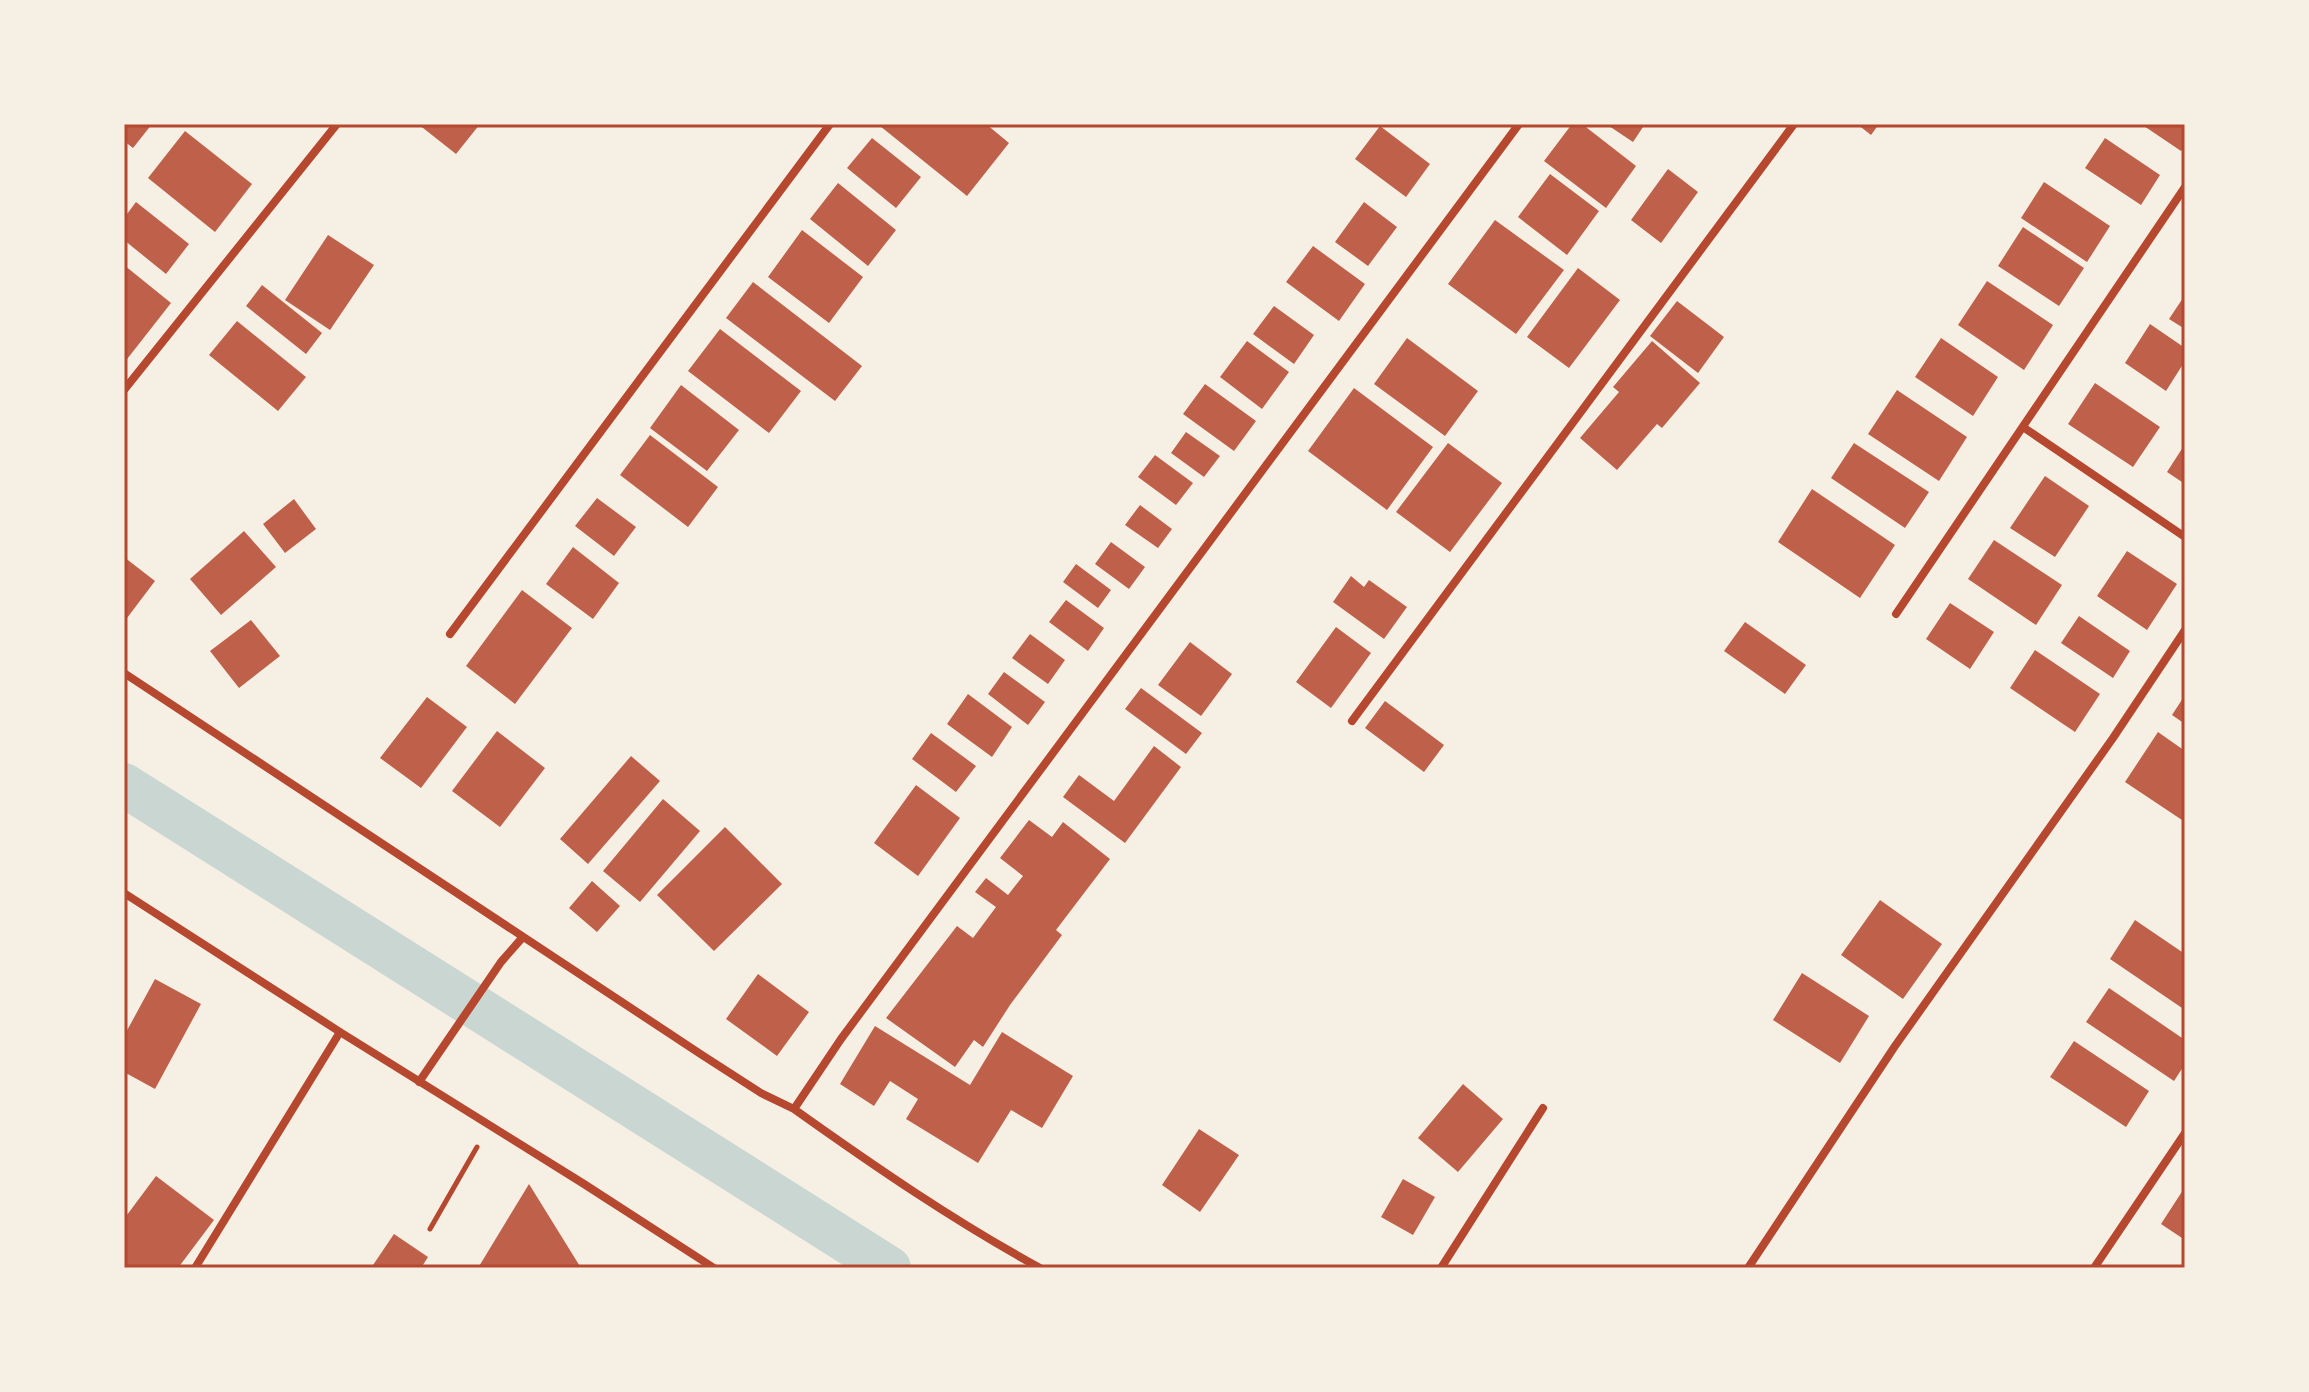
<svg xmlns="http://www.w3.org/2000/svg" width="2309" height="1392" viewBox="0 0 2309 1392" font-family="Rubik,sans-serif">
	<style>
		.lines { fill: none; stroke-linecap: round; stroke-linejoin: round }
		.canal { stroke: #c9d6d2; stroke-width: 44 }
		.building { fill: #bf614a }
		.path { stroke: #b5482f; stroke-width: 5 }
		.minor { stroke: #b5482f; stroke-width: 8 }
		.neatline { fill: none; stroke: #b5482f; stroke-width: 3 }
	</style>
	<rect width="100%" height="100%" fill="#f6efe4"/>
	<g class="lines">
		<path class="canal" d="M124,785L889,1268"/>
	</g>
	<path class="building" d="M124,124H152L133,148L124,141Z
		M418,124H480L456,154Z
		M882,124H986L1009,143L967,196L880,126Z
		M1572,124H1582L1636,166L1606,208L1544,161Z
		M1606,124H1645L1633,142Z
		M1857,124H1879L1871,135Z
		M2141,124H2185V145L2181,151Z
		M1380,126L1430,164L1406,197L1355,159Z
		M185,131L252,184L215,232L148,178Z
		M872,138L921,177L896,208L847,168Z
		M2105,138L2160,175L2141,205L2085,168Z
		M1668,169L1698,192L1661,243L1631,220Z
		M1550,174L1599,211L1567,255L1518,217Z
		M2044,182L2110,226L2087,262L2021,218Z
		M838,183L896,230L868,266L810,219Z
		M136,202L189,244L166,274L124,240V218Z
		M1364,202L1397,227L1368,266L1335,242Z
		M1495,220L1564,270L1516,334L1448,284Z
		M2023,227L2084,268L2059,306L1998,266Z
		M802,230L863,277L829,323L768,277Z
		M328,235L374,265L330,330L285,300Z
		M1313,246L1365,284L1339,321L1286,282Z
		M124,265L171,303L124,363Z
		M1578,268L1620,300L1569,368L1527,337Z
		M1987,281L2053,325L2024,370L1958,325Z
		M753,282L862,366L835,401L726,318Z
		M262,285L322,333L306,354L246,306Z
		M2185,295V329L2169,319Z
		M1677,301L1724,337L1698,373L1650,336Z
		M1274,306L1314,335L1294,364L1253,334Z
		M237,321L306,377L278,411L209,355Z
		M2150,324L2185,348V361L2166,391L2125,363Z
		M720,329L801,391L769,433L688,371Z
		M1407,338L1478,391L1445,436L1374,384Z
		M1941,338L1998,377L1973,416L1915,377Z
		M1247,341L1289,372L1262,409L1220,377Z
		M1652,341L1700,383L1662,428L1657,424L1617,470L1580,438L1619,392L1613,387Z
		M2095,383L2160,427L2133,467L2068,424Z
		M1205,384L1256,421L1234,451L1183,414Z
		M681,385L739,430L707,471L650,428Z
		M1354,388L1433,447L1387,510L1308,451Z
		M1897,390L1967,437L1939,481L1868,434Z
		M1186,432L1220,456L1204,477L1171,453Z
		M650,435L718,487L688,527L620,475Z
		M1448,443L1502,483L1450,552L1396,512Z
		M1854,443L1929,492L1905,528L1831,478Z
		M2185,444V484L2167,472Z
		M1155,455L1193,483L1176,505L1138,477Z
		M2045,476L2089,506L2055,557L2010,528Z
		M1812,489L1895,545L1860,598L1778,542Z
		M597,498L636,527L614,556L575,526Z
		M294,499L316,529L285,553L263,524Z
		M1140,505L1172,529L1158,548L1125,525Z
		M244,531L276,567L221,615L190,579Z
		M1994,540L2062,585L2036,625L1968,579Z
		M1111,542L1145,567L1129,589L1095,564Z
		M573,547L619,583L593,619L546,584Z
		M2127,551L2177,584L2147,630L2097,596Z
		M124,557L155,581L124,622Z
		M1076,564L1111,590L1098,608L1063,582Z
		M1351,576L1364,587L1369,580L1407,607L1384,639L1333,602Z
		M522,590L572,628L515,704L466,666Z
		M1066,600L1104,628L1088,651L1049,622Z
		M1950,603L1994,632L1970,669L1926,639Z
		M2079,616L2130,651L2113,678L2061,643Z
		M251,620L280,656L239,688L210,651Z
		M1745,622L1806,665L1785,694L1724,651Z
		M1336,627L1371,653L1331,708L1296,682Z
		M1030,634L1065,660L1048,684L1012,658Z
		M1190,642L1232,674L1201,716L1158,685Z
		M2035,650L2100,694L2075,732L2010,688Z
		M1004,672L1045,702L1028,725L988,694Z
		M1141,688L1202,733L1186,754L1125,709Z
		M968,694L1012,727L992,757L947,724Z
		M2185,695V724L2172,715Z
		M427,697L467,727L421,788L380,758Z
		M1385,701L1444,745L1424,772L1365,728Z
		M497,731L545,768L500,827L452,791Z
		M2158,732L2185,751V822L2125,782Z
		M931,733L976,766L956,792L912,759Z
		M1154,746L1181,767L1125,843L1063,797L1079,775L1114,801Z
		M631,756L660,781L588,864L560,839Z
		M916,785L960,818L918,876L874,843Z
		M663,799L700,831L640,902L603,871Z
		M1029,820L1052,837L1063,822L1110,859L1056,930L1062,935L1010,1005L983,1047L974,1040L955,1067L886,1018L957,926L973,938L996,907L975,892L986,878L1008,895L1023,876L1000,858Z
		M725,827L782,884L714,951L657,895Z
		M592,881L620,906L597,932L569,908Z
		M1880,900L1942,944L1903,999L1841,955Z
		M2135,920L2185,954V1010L2110,959Z
		M1802,973L1869,1016L1840,1063L1773,1020Z
		M758,974L809,1012L777,1056L726,1019Z
		M155,979L201,1004L155,1089L124,1072V1036Z
		M2109,988L2185,1040V1064L2174,1081L2086,1022Z
		M875,1026L970,1085L1002,1032L1073,1076L1042,1128L1011,1110L978,1163L906,1119L918,1099L890,1081L874,1106L840,1084Z
		M2074,1041L2149,1091L2126,1127L2050,1077Z
		M1463,1084L1503,1119L1458,1172L1418,1138Z
		M1199,1129L1239,1155L1200,1212L1162,1185Z
		M156,1176L214,1220L178,1268H124V1219Z
		M1403,1179L1435,1197L1413,1235L1381,1217Z
		M529,1184L581,1268H478Z
		M2185,1187V1240L2161,1224Z
		M394,1234L428,1257L421,1268H371Z"/>
	<g class="lines">
		<path class="path" d="M430,1229L477,1147"/>
		<path class="minor" d="M124,390L337,124
			M2023,427L2185,537
			M1896,614L2185,187
			M450,634L830,124
			M124,673L702,1055L761,1093L794,1109L841,1039L1519,124
			M1352,721L1794,124
			M124,893L340,1032L584,1184L714,1268
			M419,1082L501,962L522,938
			M794,1109C874,1166 954,1221 1040,1268
			M195,1268L340,1032
			M1441,1268L1543,1108
			M1748,1268L1895,1046L2113,738L2185,630
			M2094,1268L2185,1133"/>
	</g>
	<rect width="2309" height="1392" fill="none" stroke="#f6efe4" stroke-width="252"/>
	<rect x="126" y="126" width="2057" height="1140" class="neatline"/>
</svg>
